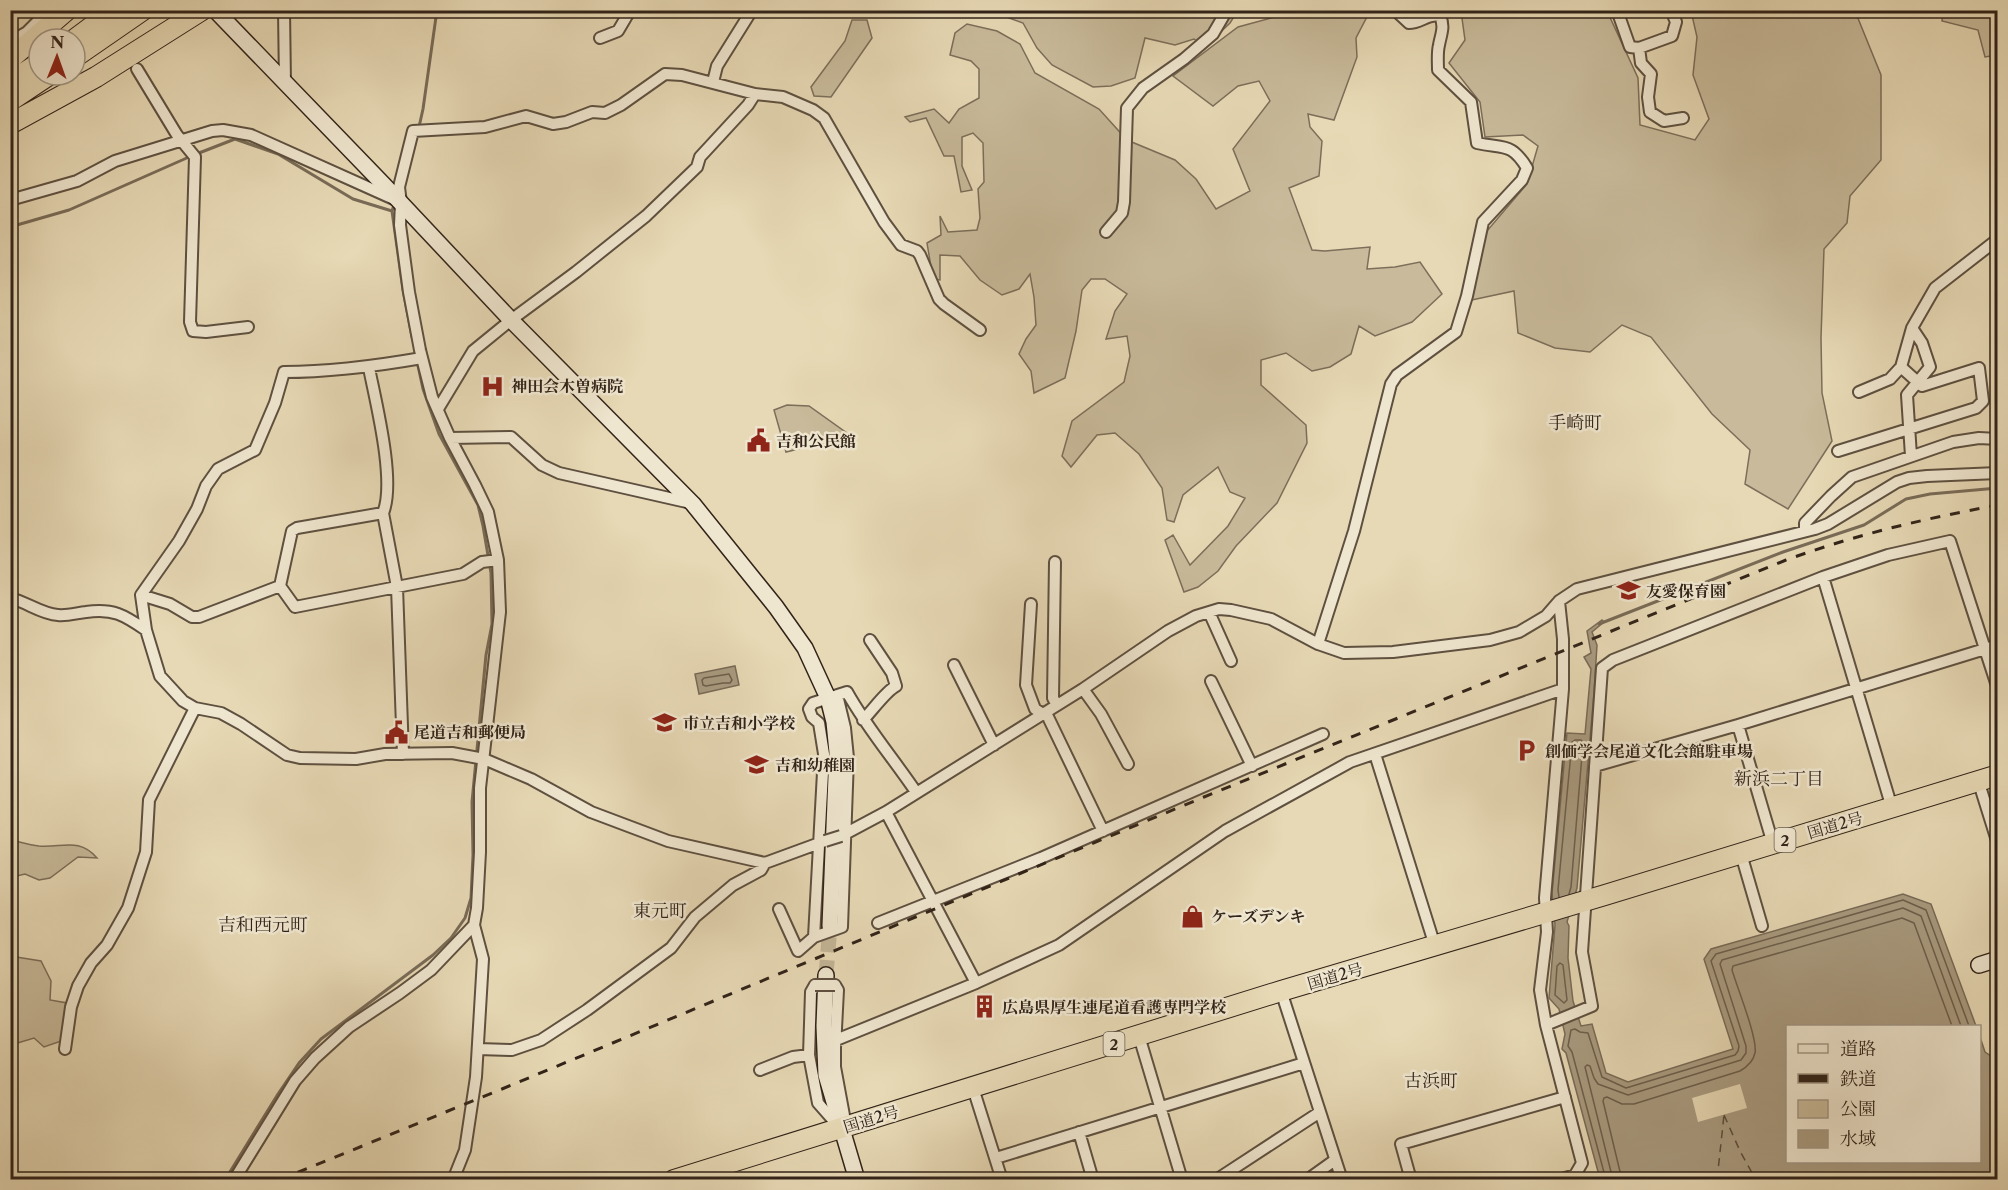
<svg xmlns="http://www.w3.org/2000/svg" width="2008" height="1190" viewBox="0 0 2008 1190" font-family="'Libre Caslon Text','Noto Serif JP',serif">
	<style>
		.green { fill: #c8ba9a; stroke: #7c6e5a; stroke-width: 1.5 }
		.water { fill: #a99b80; stroke: #796b57; stroke-width: 1.5 }
		.pier { fill: #e7d9b5 }
		.lines { fill: none; stroke-linecap: round; stroke-linejoin: round }
		.shore { stroke: #6d5f4c; stroke-width: 1.5 }
		.stream { stroke: #796b57; stroke-width: 3 }
		.ferry { stroke: #5b4d3d; stroke-width: 1.5; stroke-dasharray: 8 6; stroke-linecap: butt }
		.secondary-tunnel { stroke: #c3b596; stroke-width: 15; stroke-dasharray: 15 8; stroke-linecap: butt }
		.street-casing { stroke: #5e5040; stroke-width: 14 }
		.secondary-casing { stroke: #312319; stroke-width: 18 }
		.highway-casing { stroke: #312319; stroke-width: 22 }
		.street { stroke: #efe6cf; stroke-width: 10 }
		.secondary { stroke: #efe6cf; stroke-width: 15 }
		.highway { stroke: #e7d9b5; stroke-width: 20 }
		.rail { stroke: #312319; stroke-width: 3; stroke-dasharray: 10 10; stroke-linecap: butt }
		.street-bridge-casing { stroke: #5e5040; stroke-width: 14; stroke-linecap: butt }
		.street-bridge { stroke: #efe6cf; stroke-width: 10 }
		.labels { text-anchor: middle; dominant-baseline: central; stroke-width: 5; stroke-linejoin: round; paint-order: stroke }
		.shield { fill: #efe6cf; stroke: #6a5e50; stroke-width: 1.5 }
		.shield-label { font-size: 15px; font-weight: bold; fill: #312319 }
		.poi-label { font-size: 16px; font-weight: bold; fill: #312319; stroke: #efe6cf; text-anchor: start }
		.street-label { font-size: 16px; fill: #312319; stroke: #efe6cf }
		.neighbourhood-label { font-size: 18px; fill: #312319; stroke: #efe6cf }
	</style>
	<rect width="100%" height="100%" fill="#e7d9b5"/>
	<filter id="stains"><feTurbulence type="fractalNoise" baseFrequency=".00333" numOctaves="4"/><feColorMatrix values="0 0 0 0 .2 0 0 0 0 .09 0 0 0 0 .02 0 0 0 .5 -.17"/></filter>
	<radialGradient id="worn" r=".72"><stop offset=".6" stop-color="#630" stop-opacity="0"/><stop offset="1" stop-color="#630" stop-opacity=".3"/></radialGradient>
	<path class="green" d="M1232,10L1235,15L1230,23L1205,47L1194,39L1175,45L1145,38L1135,78L1111,86L1093,87L1052,65L1037,48L1023,23L1006,17L1003,11Z
		M1297,11H1370L1356,38L1357,57L1334,120L1308,114L1310,127L1322,141L1319,176L1289,188L1312,250L1325,251L1370,247L1367,269L1395,267L1420,262L1442,294L1412,322L1375,336L1359,326L1351,354L1330,367L1312,371L1286,353L1261,360V385L1306,425L1307,443L1277,503L1236,546L1218,571L1198,587L1184,592L1165,540L1173,535L1190,565L1228,526L1245,498L1230,492L1218,467L1183,495L1174,522L1167,520L1162,488L1139,454L1115,433L1097,435L1071,467L1062,456L1072,421L1124,382L1130,356L1127,336L1106,339L1115,311L1127,294L1105,279H1091L1082,290L1076,331L1065,378L1034,393L1031,371L1019,354L1026,339L1036,325L1034,297L1030,274L1019,289L1002,295L980,280L960,256L940,255V280L933,279L927,243L941,235L940,216L948,232L977,230L980,218L978,189L984,182L983,143L973,133L962,137V166L972,190L961,192L954,156H944L926,118L910,122L905,117L934,109L949,123L959,109L979,98V69L971,61L950,55L955,33L967,24L997,31L1020,44L1035,73L1099,109L1127,140L1175,160L1196,179L1216,209L1250,191L1233,149L1270,101L1259,81L1238,86L1213,106L1173,76L1238,27Z
		M1461,11H1607L1638,78L1640,125L1695,140L1709,119L1693,75L1697,37L1691,11H1855L1881,75V160L1850,196L1847,223L1824,249L1821,338L1822,393L1832,441L1788,509L1745,484L1750,450L1712,414L1651,337L1622,325L1590,352L1555,348L1518,333L1514,291L1467,301L1481,238L1527,184L1538,146L1523,135L1485,137L1480,102L1449,63L1465,40Z
		M1943,11H1997V55L1985,57L1978,30L1942,21Z
		M852,20H867L872,38L831,97L814,96L811,87L845,41Z
		M787,405L809,406L851,436L786,452L774,410Z
		M11,840C20,842 30,845 39,846C62,848 79,837 97,858L78,857L50,878L39,880L25,874L12,877L11,886Z
		M10,956L41,961L51,981L50,1000L67,1003V1039L44,1047L34,1038L11,1045Z"/>
	<path class="water" d="M1602,620L1604,622L1592,632L1597,645L1594,693L1577,888L1567,922L1569,926L1568,958L1573,1001L1581,1026L1592,1024L1606,1073L1628,1082L1733,1049L1704,959L1711,949L1903,894L1931,904L1976,1026H1788V1162H1980V1037L1985,1052L1997,1060V1179H1600L1566,1053L1562,1049L1565,1034L1559,1009L1549,998L1555,925L1552,893L1567,733L1585,734L1591,669L1584,657L1591,653L1587,631Z
		M735,666L739,685L699,694L695,674Z"/>
	<path class="pier" d="M1740,1084L1747,1108L1698,1122L1692,1098Z"/>
	<g class="lines">
		<path class="shore" d="M729,674L732,680L730,683H723L706,686L703,685L702,680L704,678Z
			M1559,897L1558,890L1572,742L1575,740H1581L1583,743L1571,887L1569,894
			M1560,963L1563,965L1567,1000L1564,1003L1555,995L1557,966Z
			M1606,1180L1572,1052L1568,1046L1571,1030L1575,1029L1580,1032L1588,1033L1602,1077L1626,1088L1735,1055L1738,1051L1739,1046L1711,961L1716,954L1903,900L1926,910L1969,1026
			M1613,1180L1585,1067L1587,1065L1590,1066L1594,1078L1598,1084L1628,1095L1741,1060L1746,1053V1046L1720,964L1722,960L1903,908L1921,916L1961,1026
			M1622,1180L1603,1101L1604,1098L1607,1097L1622,1104H1634L1740,1071C1747,1067 1753,1062 1755,1053C1758,1039 1737,987 1732,970L1733,966L1902,918L1914,923L1952,1026"/>
		<path class="stream" d="M419,127L423,109L437,10
			M199,153L235,139L278,154L353,199L392,211
			M394,205L392,211L403,290L412,337
			M10,227L69,210L189,157
			M1599,624L1783,552L1864,525L1906,499L1930,494L1998,488
			M225,1180L278,1094L299,1063L321,1039L433,955L451,938L465,918L471,898L473,855L472,802L486,655L492,624L491,573L483,526L478,505L439,434L423,389L417,361"/>
		<path class="ferry" d="M1724,1115L1740,1151L1756,1180
			M1717,1180L1724,1115"/>
		<path class="secondary-tunnel" d="M826,975L830,926"/>
		<defs>
			<path id="street" d="M284,10L285,84
				M1617,10L1630,47L1639,48L1672,36L1676,22L1671,10
				M600,38L618,31L628,14V10
				M10,42L27,32L49,10
				M1639,48L1641,63L1651,74L1648,97L1650,112L1664,121L1683,118
				M137,69L177,135L195,157L190,322L193,331L206,332L248,327
				M713,82L717,66L752,10
				M10,200L77,181L115,161L212,131L223,130L251,135L396,200
				M1106,232L1122,213L1124,202L1127,108L1143,88L1184,59L1213,34L1227,10
				M422,358C376,366 331,372 284,372L275,403L255,450L218,469L206,486L197,509L179,541L141,595L146,630L160,676L183,701L195,708L221,713L241,724L287,755L300,758L356,759L385,754L452,753L484,759L531,779L591,812L668,841L765,863L825,841
				M369,368C376,403 396,482 383,513L397,587L403,754
				M1859,392L1890,379L1901,367L1912,328
				M438,409L473,351L511,320L576,272L646,216L697,167L700,157L748,105L755,94
				M450,438L511,437L542,465L559,473L691,503
				M1838,451L1976,408L1983,401L1979,368L1922,386L1901,367
				M1911,456L1907,395L1930,367L1922,343L1912,328L1935,288L1998,239
				M383,513L297,528L292,531L280,586L295,607L463,574L482,562L498,560
				M1805,531V523L1831,496L1852,477L1953,442L1979,438L1998,439
				M1055,562L1053,698L1057,705
				M1823,577L1892,808
				M141,595L170,604L192,617H199L280,586
				M10,598C27,602 41,614 58,615C67,616 77,613 86,612C113,608 124,615 146,630
				M1031,604L1026,685L1035,709L1048,717L1103,831
				M1209,612L1231,661
				M1318,644L1354,531L1391,384L1397,375L1456,332L1467,296L1483,222L1522,180L1527,168C1511,142 1504,149 1477,143L1471,102L1438,70C1438,62 1437,53 1439,45C1441,34 1445,27 1440,16C1428,13 1421,23 1409,23L1395,10
				M954,665L994,745
				M1211,681L1252,766
				M1083,689L1101,714L1128,764
				M837,695L845,728L848,758L842,927L814,937L824,754L819,723L812,717L809,709L813,703L847,692C867,728 893,758 916,792
				M863,720C872,711 886,691 896,686L892,673L870,640
				M1738,725L1773,844
				M1375,754L1435,946
				M1595,766L1738,725L1998,645
				M1978,780L1998,844
				M886,812L976,983
				M841,836L886,812L1083,689L1168,631L1196,616L1219,609L1231,610L1271,619L1318,644L1344,653L1393,652L1490,640L1519,632L1546,616L1559,601L1577,589L1815,529L1828,524L1897,482L1909,478L1927,476L1998,473
				M1741,854L1762,926
				M779,909L798,951L814,937
				M878,923L1041,858L1323,734
				M815,985L811,992L809,1055L818,1103L840,1128L845,1121L835,1067V1048L838,990L835,985
				M1281,991L1342,1180
				M1546,1025L1592,1006L1582,952L1602,668L1613,660L1823,577L1888,555L1950,541L1998,689
				M1139,1036L1182,1180
				M836,1040L976,983L1059,945L1225,831L1350,762L1563,689
				M65,1049L71,1007L78,986L91,963L107,945L128,908L146,852L149,800L195,708
				M478,1049L512,1050L541,1040L587,1010L671,948L695,917L733,885L761,870L765,863
				M760,1070L793,1057L809,1055
				M973,1088L1002,1180
				M1079,1132L1093,1180
				M996,1158L1304,1063
				M234,1180L295,1081L315,1058L349,1027L400,993L431,970L474,925
				M453,1180L465,1150L476,1077L483,959L474,925L477,908L480,852V788L500,612L498,560L488,512L475,485L450,438L432,397L420,350L409,292L400,225L401,203L399,187L413,131L485,127L526,116L553,124L566,122L592,112L605,113L621,105L665,74L682,75L755,94L783,97L813,110L824,118L884,222L901,245L917,251L920,255L939,299L944,304L980,330
				M1216,1180L1320,1112
				M1307,1180L1335,1160
				M1411,1180L1401,1144L1565,1097
				M1559,1180L1575,1175L1582,1163L1546,1025L1540,990L1547,932L1545,898L1563,689V639L1559,601"/>
			<path id="secondary" d="M215,10L384,185L511,320L693,504L776,607L805,648L828,698L834,722L837,752L830,926
				M1979,965L1998,959
				M826,975L824,1026L826,1075L857,1180"/>
			<path id="highway" d="M75,39L114,10
				M75,57L143,10
				M10,59L67,10
				M10,82L39,63
				M10,101L49,75
				M10,124L96,77L202,10
				M674,1180L1281,991L1605,895L1998,775"/>
		</defs>
		<use href="#street" class="street-casing"/>
		<use href="#secondary" class="secondary-casing"/>
		<use href="#highway" class="highway-casing"/>
		<use href="#street" class="street"/>
		<use href="#secondary" class="secondary"/>
		<use href="#highway" class="highway"/>
		<path class="rail" d="M279,1180L502,1089L1204,797L1786,560C1858,534 1923,519 1998,505"/>
		<defs>
			<path id="street-bridge" d="M825,841L841,836
				M815,985H835"/>
		</defs>
		<use href="#street-bridge" class="street-bridge-casing"/>
		<use href="#street-bridge" class="street-bridge"/>
	</g>
	<defs>
		<symbol id="hospital-bare" viewBox="-9 -9 18 18"><path d="M-5-5h3v3.5h4V-5h3V5h-3V1.5h-4V5h-3Z" fill="#8f2418" stroke="#efe6cf" stroke-width="2.5" paint-order="stroke"/></symbol>
		<symbol id="civic-bare" viewBox="-9 -9 18 18"><path d="M-.6-6.5H3V-4.5H.6V-3L4-1V1h2V6H-6V1h2V-1L-.6-3ZM-1.2 2.5V6h2.4V2.5Z" fill="#8f2418" stroke="#efe6cf" stroke-width="2.5" paint-order="stroke"/></symbol>
		<symbol id="school-bare" viewBox="-9 -9 18 18"><path d="M0-5L7-2L0 1L-7-2ZM-4 1L0 2.5L4 1V4Q0 6-4 4Z" fill="#8f2418" stroke="#efe6cf" stroke-width="2.5" paint-order="stroke"/></symbol>
		<symbol id="parking-bare" viewBox="-9 -9 18 18"><path d="M-3.5-5.5H1a3.5 3.5 0 0 1 0 7H-1V5.5H-3.5ZM-1-3.4V-.6H.8a1.4 1.4 0 0 0 0-2.8Z" fill="#8f2418" stroke="#efe6cf" stroke-width="2.5" paint-order="stroke"/></symbol>
		<symbol id="shop-bare" viewBox="-9 -9 18 18"><path d="M-5-2.5h2.3a2.7 3.5 0 0 1 5.4 0H5L5.5 6h-11ZM-1.5-2.5h3a1.5 2.3 0 0 0-3 0Z" fill="#8f2418" stroke="#efe6cf" stroke-width="2.5" paint-order="stroke"/></symbol>
		<symbol id="building-bare" viewBox="-9 -9 18 18"><path d="M-4-6H4V6H1V3H-1V6H-4ZM-2.5-4.3h1.7v1.8h-1.7ZM.8-4.3h1.7v1.8H.8ZM-2.5-1h1.7V.8h-1.7ZM.8-1h1.7V.8H.8Z" fill="#8f2418" stroke="#efe6cf" stroke-width="2.5" paint-order="stroke"/></symbol>
	</defs>
	<g fill-rule="evenodd">
		<use href="#hospital-bare" x="476" y="370" width="33" height="33"/>
		<use href="#civic-bare" x="742" y="424" width="33" height="33"/>
		<use href="#school-bare" x="1612" y="574" width="33" height="33"/>
		<use href="#school-bare" x="648" y="706" width="33" height="33"/>
		<use href="#civic-bare" x="380" y="716" width="33" height="33"/>
		<use href="#parking-bare" x="1510" y="734" width="33" height="33"/>
		<use href="#school-bare" x="740" y="748" width="33" height="33"/>
		<use href="#shop-bare" x="1176" y="900" width="33" height="33"/>
		<use href="#building-bare" x="968" y="990" width="33" height="33"/>
	</g>
	<g class="labels">
		<g class="shield">
			<rect x="1774.5" y="828" width="21" height="24" rx="4.5"/>
			<rect x="1103.5" y="1032" width="21" height="24" rx="4.5"/>
		</g>
		<g class="shield-label">
			<text x="1785" y="840">2</text>
			<text x="1114" y="1044">2</text>
		</g>
		<g class="poi-label">
			<text x="511" y="386">神田会木曽病院</text>
			<text x="776" y="441">吉和公民館</text>
			<text x="1646" y="591">友愛保育園</text>
			<text x="683" y="723">市立吉和小学校</text>
			<text x="414" y="732">尾道吉和郵便局</text>
			<text x="1545" y="751">創価学会尾道文化会館駐車場</text>
			<text x="775" y="765">吉和幼稚園</text>
			<text x="1211" y="916">ケーズデンキ</text>
			<text x="1002" y="1007">広島県厚生連尾道看護専門学校</text>
		</g>
		<g class="street-label">
			<text transform="translate(1835 825) rotate(-16)">国道2号</text>
			<text transform="translate(1335 976) rotate(-16)">国道2号</text>
			<text transform="translate(871 1119) rotate(-17)">国道2号</text>
		</g>
		<g class="neighbourhood-label">
			<text x="1575" y="423">手崎町</text>
			<text x="1779" y="779">新浜二丁目</text>
			<text x="660" y="911">東元町</text>
			<text x="263" y="925">吉和西元町</text>
			<text x="1431" y="1081">古浜町</text>
		</g>
	</g>
	<rect width="2008" height="1190" fill="none" stroke="#e7d9b5" stroke-width="36"/>
	<rect x="12" y="12" width="1984" height="1166" fill="none" stroke="#312319" stroke-width="3"/>
	<rect x="18" y="18" width="1972" height="1154" fill="none" stroke="#312319" stroke-width="1.5"/>
	<rect x="1786" y="1025" width="195" height="138" fill="#efe6cf" stroke="#a39886" stroke-width="1.5"/>
	<rect x="1798" y="1044" width="30" height="9" fill="#efe6cf" stroke="#a39886" stroke-width="1.5"/>
	<text x="1840" y="1055" font-size="18" fill="#312319">道路</text>
	<rect x="1798" y="1074" width="30" height="9" fill="#312319" stroke="#a39886" stroke-width="1.5"/>
	<text x="1840" y="1085" font-size="18" fill="#312319">鉄道</text>
	<rect x="1798" y="1100" width="30" height="18" fill="#c8ba9a" stroke="#a39886" stroke-width="1.5"/>
	<text x="1840" y="1115" font-size="18" fill="#312319">公園</text>
	<rect x="1798" y="1130" width="30" height="18" fill="#a99b80" stroke="#a39886" stroke-width="1.5"/>
	<text x="1840" y="1145" font-size="18" fill="#312319">水域</text>
	<g transform="translate(57 57) rotate(1)"><circle r="28" fill="#efe6cf" stroke="#a39886" stroke-width="1.5"/>
	<path d="M0-4.5L10 22L0 15L-10 22Z" fill="#8f2418"/>
	<text y="-9" font-size="16" font-weight="bold" text-anchor="middle" fill="#312319">N</text>
	</g>
	<rect width="100%" height="100%" filter="url(#stains)"/>
	<rect width="100%" height="100%" fill="url(#worn)"/>
</svg>
